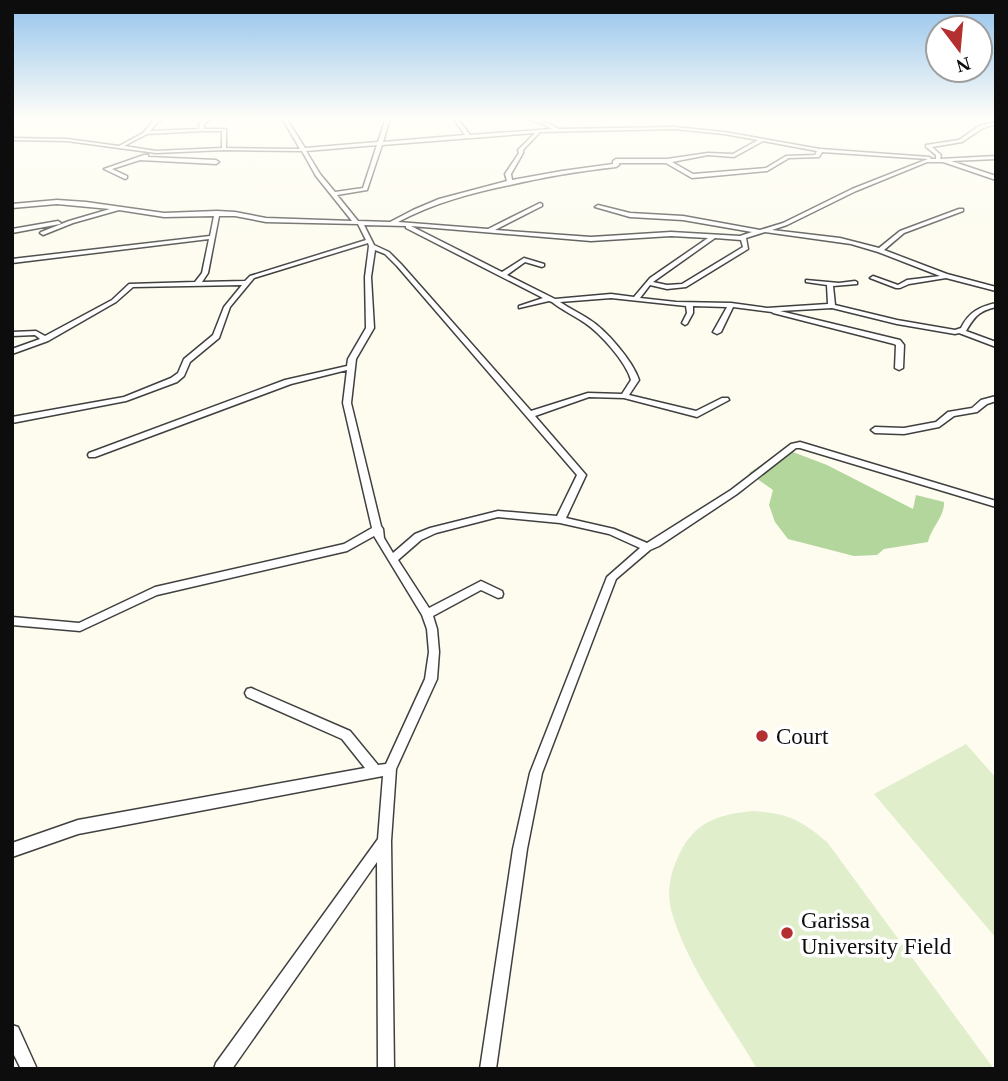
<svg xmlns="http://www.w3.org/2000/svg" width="1008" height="1081" viewBox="0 0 1008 1081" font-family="'Times New Roman',serif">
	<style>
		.forest { fill: #b2d69b }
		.pitch { fill: #e0eecc }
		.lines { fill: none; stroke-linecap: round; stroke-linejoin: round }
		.street-casing { stroke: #404040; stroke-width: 3 }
		.street { fill: #fff; fill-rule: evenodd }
		.poi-dot { fill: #b42f2f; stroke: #fff; stroke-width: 2.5 }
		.labels { text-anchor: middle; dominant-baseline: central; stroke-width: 7; stroke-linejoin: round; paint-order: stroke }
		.near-poi-label { font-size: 23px; fill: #0d0d0d; stroke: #fff; text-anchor: start }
	</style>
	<rect width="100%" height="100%" fill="#fefcef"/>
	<path class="forest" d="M785,449L827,465L913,509L916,495L944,502C945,516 931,528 928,542L884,549L877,555L854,556L788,539L775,522L769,505L773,490L749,473Z"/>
	<path class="pitch" d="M966,744L996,778V938L874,794Z
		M753,811C789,814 799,819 827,842L994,1069H757C728,1019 688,968 672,913C666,893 670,873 679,855C694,822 719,814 753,811Z"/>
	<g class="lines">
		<defs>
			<path id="street" d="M160,118H166L158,122L150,131L199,129L200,123L206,118H211L204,124V129H226V148L300,149L282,118H286L305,148L378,142L386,118H390L383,142L465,135L453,118H457L470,135L552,129L541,123L524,118C537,118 547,122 559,129L674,127L724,132L820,149L929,157L931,158L930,159H936V155L926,147V145L959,140L979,126L996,122V124L983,128L962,142L932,147L941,155L940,159L996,156V159L951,161L996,176V180L943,162H927L856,191L787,225L772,230L840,238L879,248L900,231L959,209H963V211L904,233L884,250L947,274L996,287V291L946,278L909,284L900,288H896L870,278L873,276L898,285L907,280L940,276L878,252L851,244L765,232L746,238L748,249L686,287L667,289L650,285L640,298L676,302L731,303L767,308L828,304L827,285L806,282V280L839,283L855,281L857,282V284L833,286L835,305L897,320L955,330L961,328C969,312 979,307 996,303V307C979,311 975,316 966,331L996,342V347L959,333L955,334L897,324L832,308L780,311L900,340L904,345L903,368L899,370L895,368L896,345L894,344L773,313L772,312L733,307L721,332L717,334L713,332L727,307L693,306V313L687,324L685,325L682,323L687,313L686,306L611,298L560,302C570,309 580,313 590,320C606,330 633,361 639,380L629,395L696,411L722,398H728L729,400L697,417L624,398L589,397L535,416L586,475L566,518L614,529L647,543L731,490L791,444L800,442L996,501V507L800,448H796L737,494L659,546L650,550L616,579L542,773L527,849L496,1069H480L513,849L530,773L607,577L640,548L609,534L560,523L498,517L436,533L421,540L398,560L429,608L481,581L502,591L503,594L502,597L498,598L481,590L433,616L437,629L439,652L437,679L396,769L391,841L394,1069H378L377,862L232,1069H214L216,1063L378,839L383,776L78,834L12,857V843L78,820L365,768L342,739L247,697L245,693L247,689L251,688L350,731L378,765L386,764L425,679L429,652L427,629L422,615L374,536L347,551L157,595L80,631L12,625V617L79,623L155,587L344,544L372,528L343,403L347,370L291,384L95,457H89L88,455L89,453L285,380L347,366L348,359L366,328L365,277L369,246L368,243L254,278L230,307L219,338L190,362L184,376L177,382L126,401L12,423V417L124,397L171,378L178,373L184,359L213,335L224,307L242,285L133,287L116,302L48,341L12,354V349L40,339L35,335L12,336V332L36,331L45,336L112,300L129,284L195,282L202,273L209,239L12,263V259L210,236L214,216L164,217L119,210L73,223L43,235L40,233L41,232L69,221L110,209L57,204L12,208V204L57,200L86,202L164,213L217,211L235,212L266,218L352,221L316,176L302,151L224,150L156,153L67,141L12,140V138L67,139L119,146L143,133L154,120ZM674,129L724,134L758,140L733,154L708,153L667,159H616L613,161V164L562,171L512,180L511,174L523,153V150L540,132ZM201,131H222V148L156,151L124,146L147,134ZM535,133L518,150L519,153L505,174L507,181L439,199L413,210L390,222L358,221L337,195L367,190L382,145ZM763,141L817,151L815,155L786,156L766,168L693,174L672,162L708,155L734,157ZM377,145L363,188L335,192L320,174L306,151ZM822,152L928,159L852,189L783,223L760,230L683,216L630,213L598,205L595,207L630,217L683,220L752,232L740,236L671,232L591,237L495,230L542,206V204L540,203L488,229L398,222C434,203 471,193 510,185C544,177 580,171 616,167L619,165V163H666L692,178L767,171L789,158L819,157ZM219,216H235L266,222L358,224L366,240L250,276L245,281L202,282L208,273ZM364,225L406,226V228L543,298L519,306V308L549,301L552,302C562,310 575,316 585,323C601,334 626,362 631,380L622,394L588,393L531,411L401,264L389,252L374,245ZM411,226L591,241L671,236L708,238L650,278L634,297L611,294L555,299L507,275L525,262L542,267L544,266V264L524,258L502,272ZM715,238L741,240L743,247L682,284L667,285L653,282ZM375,250L385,254L397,266L577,475L557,516L498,511L430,528L415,534L393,553L384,538L383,529L381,526L351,403L356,359L374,328L371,277Z
				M144,155H148V157L216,160L219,162L216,164L140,160L112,169L127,176V178L125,179L104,169Z
				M58,221L61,223L60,224L12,233V229Z
				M996,396V401L987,404L977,412L954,416L939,427L904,434L875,433L871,430L875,427L904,428L936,422L948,412L972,408L981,400Z
				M12,1025L18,1027L37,1069H21L12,1051Z"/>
		</defs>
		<use href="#street" class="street-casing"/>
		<use href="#street" class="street"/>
	</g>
	<linearGradient id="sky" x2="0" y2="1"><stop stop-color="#94c3ec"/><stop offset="0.44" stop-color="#fffef8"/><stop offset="1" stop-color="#fffef8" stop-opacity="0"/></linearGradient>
	<rect width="1008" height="269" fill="url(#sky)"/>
	<g class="poi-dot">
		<circle cx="762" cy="736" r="7"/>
		<circle cx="787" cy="933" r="7"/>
	</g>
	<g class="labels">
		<g class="near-poi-label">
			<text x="776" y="736">Court</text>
			<text x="801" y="920">Garissa<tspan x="801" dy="26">University Field</tspan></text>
		</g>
	</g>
	<rect width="1008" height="1081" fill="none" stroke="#0d0d0d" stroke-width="28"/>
	<g transform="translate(959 49) rotate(164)"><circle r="33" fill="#ffffff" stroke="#9e9e9e" stroke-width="2"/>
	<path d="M0-5L12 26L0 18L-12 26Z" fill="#b42f2f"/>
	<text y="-10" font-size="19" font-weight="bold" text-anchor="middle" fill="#0d0d0d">N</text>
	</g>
</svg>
